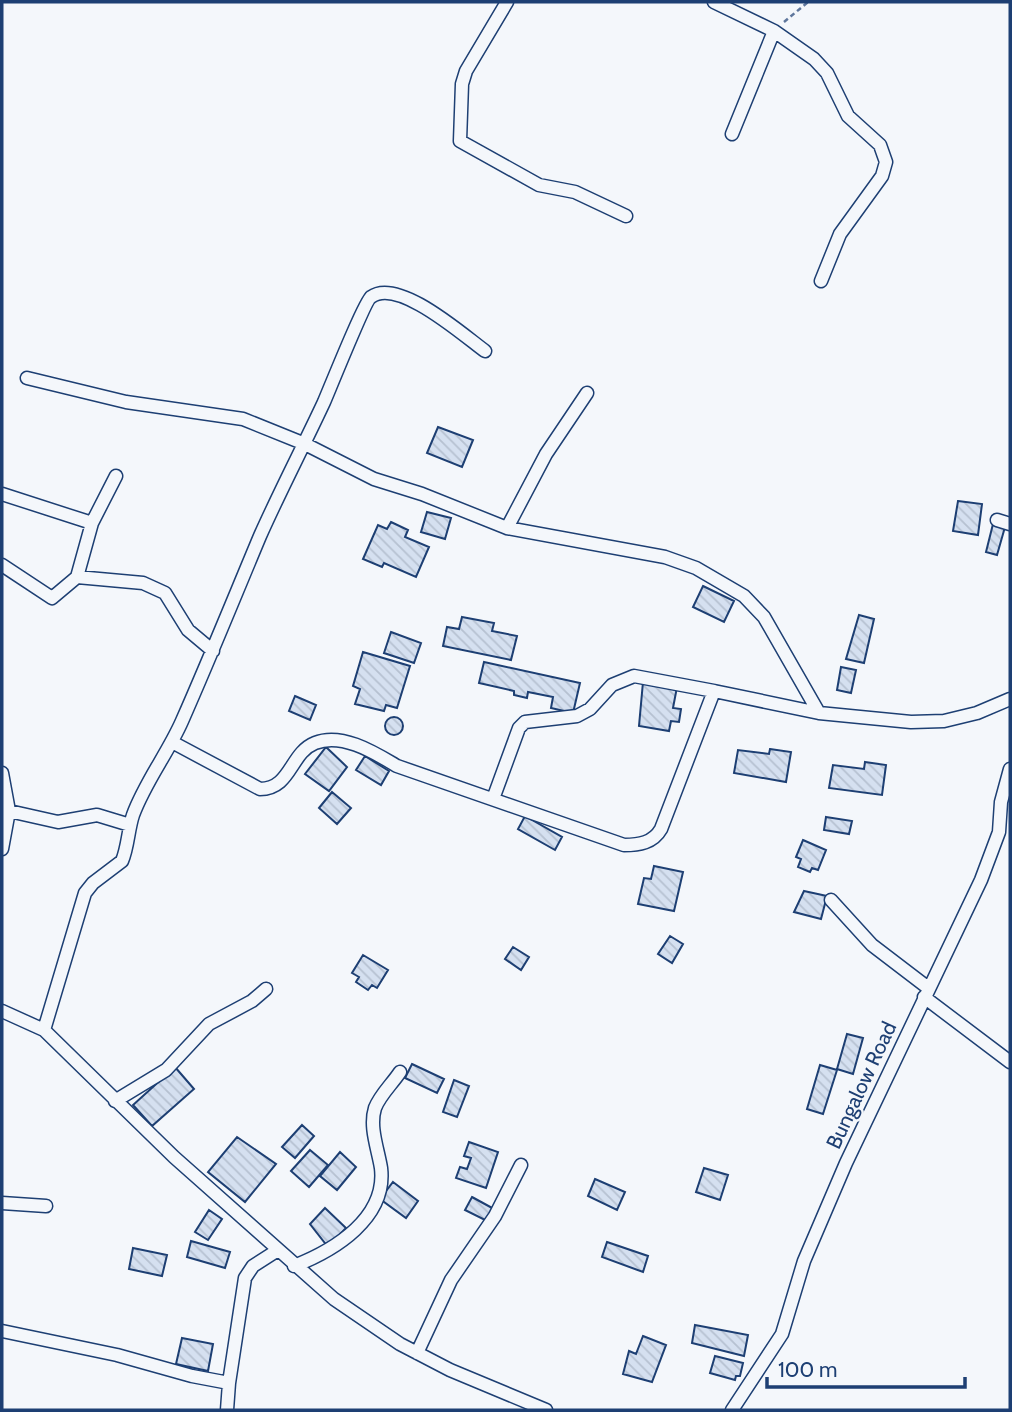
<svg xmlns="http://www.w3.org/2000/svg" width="1012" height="1412" viewBox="0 0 1012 1412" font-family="Cabin,sans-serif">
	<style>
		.building { fill: url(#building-back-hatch); stroke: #1d3f73; stroke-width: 2 }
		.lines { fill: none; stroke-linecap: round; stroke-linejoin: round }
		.minor-casing { stroke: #1d3f73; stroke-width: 15 }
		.path { stroke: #5e769c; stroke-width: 2.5; stroke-dasharray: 5 3.5; stroke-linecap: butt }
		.minor { stroke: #f4f7fb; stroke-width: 12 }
		.labels { text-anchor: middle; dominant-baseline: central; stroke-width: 5; stroke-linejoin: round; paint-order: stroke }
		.street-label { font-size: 21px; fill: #1d3f73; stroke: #f4f7fb }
	</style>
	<defs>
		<pattern id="building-back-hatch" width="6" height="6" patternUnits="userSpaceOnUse" patternTransform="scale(1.75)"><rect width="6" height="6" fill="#d5e0f0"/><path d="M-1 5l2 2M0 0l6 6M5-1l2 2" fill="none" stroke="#b6c1d1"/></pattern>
	</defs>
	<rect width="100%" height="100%" fill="#f4f7fb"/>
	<path class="building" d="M438,427L473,440L462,467L427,453Z
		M958,501L982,504L978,535L953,531Z
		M427,512L451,518L445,539L421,532Z
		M391,522L408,530L405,537L429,547L416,577L384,563L382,567L363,559L378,525L387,529Z
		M993,524L1005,527L997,555L986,552Z
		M703,586L734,601L724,622L693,607Z
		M859,615L874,619L864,663L846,659Z
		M462,617L494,623L492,631L517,636L511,660L443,646L447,627L459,629Z
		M391,632L421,643L414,663L384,653Z
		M363,652L410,666L397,708L386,705L384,711L355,704L360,689L353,686Z
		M484,662L580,683L573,713L551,708L553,697L528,692L527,698L514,695V691L479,683Z
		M841,667L856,670L851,693L837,690Z
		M643,682L677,687L673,708L681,709L679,722L671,721L669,731L639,726Z
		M295,696L316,705L310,720L289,711Z
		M385 726a9 9 0 1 1 18 0a9 9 0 1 1-18 0Z
		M326,747L347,767L329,791L305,774Z
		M770,749L791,752L786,782L734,773L738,750L769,754Z
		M365,756L389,771L381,785L356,770Z
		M865,762L886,765L882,795L829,788L833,765L864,769Z
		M332,792L351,808L337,824L319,808Z
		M525,816L562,837L555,850L518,829Z
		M826,817L852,821L849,834L824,830Z
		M803,840L826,850L818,870L812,868L810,872L798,867L801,859L796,857Z
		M654,866L683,872L674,911L638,904L644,878L651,879Z
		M804,891L827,896L821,919L794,912Z
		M670,936L683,944L672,963L658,954Z
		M513,947L529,957L521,970L505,959Z
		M363,955L388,970L377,988L372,985L368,990L356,982L359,977L352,973Z
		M847,1034L863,1038L853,1074L837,1069Z
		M412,1064L444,1079L437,1093L405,1078Z
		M820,1065L837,1070L823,1114L807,1109Z
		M175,1067L194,1089L152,1126L133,1105Z
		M454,1080L469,1086L457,1117L443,1112Z
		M302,1125L314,1136L295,1158L282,1147Z
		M237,1137L276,1164L245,1202L208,1172Z
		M469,1142L498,1152L486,1188L456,1178L460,1167L467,1169L471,1158L464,1156Z
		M310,1150L328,1165L309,1187L291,1171Z
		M340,1152L356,1167L337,1190L320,1176Z
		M704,1168L728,1175L720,1200L696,1192Z
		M595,1179L625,1192L617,1210L588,1196Z
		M393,1182L418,1201L406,1218L380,1199Z
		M472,1197L494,1209L487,1221L465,1210Z
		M325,1208L346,1228L328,1247L310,1224Z
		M209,1210L222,1219L208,1240L195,1232Z
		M191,1241L230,1252L225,1268L187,1257Z
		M607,1242L648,1256L643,1272L602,1257Z
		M133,1248L167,1255L162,1276L129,1269Z
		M695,1325L748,1335L744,1356L692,1343Z
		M643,1336L666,1345L652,1382L623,1374L629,1351L636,1354Z
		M182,1338L213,1344L208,1371L176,1364Z
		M715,1356L743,1363L740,1376H736L735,1380L710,1373Z"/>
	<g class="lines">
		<defs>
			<path id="minor" d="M507,2L466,71L462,84L460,141L539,185L575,192L626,216
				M714,2L774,31L814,59L827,73L848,116L880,145L886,162L882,176L840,234L821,281
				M732,134L774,31
				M27,378L126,402L243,419L305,444L374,479L422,494L507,528L665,557L696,568L744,596L764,617L819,713
				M2,494L92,523L77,577L52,598L2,565
				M997,520L1010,524
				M92,523L116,476
				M507,528L546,454L587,393
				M77,577L143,583L165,593L188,630L213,651
				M172,742L260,789C291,789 290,753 315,743C342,732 375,753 397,766L624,845C639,845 653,843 661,829L714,691L819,713L911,722L944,721L977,713L1010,699
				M2,773L9,811L2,849
				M493,799L519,728L525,722L577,716L590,709L612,685L634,676L714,691
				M9,811L58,822L97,815L130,825
				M831,900L872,945L927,987
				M924,997L1010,1062
				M2,1011L44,1030L174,1157L334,1299L400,1344L450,1370L546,1410
				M44,1030L85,893L93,883L122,861C128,847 128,830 133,815C145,782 168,753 182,721C209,660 234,598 260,536C280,491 303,447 324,402C330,388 365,301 371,297C398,277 463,335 485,351
				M115,1101L166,1070L209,1024L252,1001L266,989
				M2,1203L46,1206
				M294,1266C335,1250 387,1218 381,1168C378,1149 369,1127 375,1108C380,1095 392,1084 400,1072
				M2,1331L117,1355L192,1376L229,1383L245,1278L253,1266L278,1250
				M417,1353L451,1280L495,1216L521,1165
				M227,1410L229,1383
				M732,1410L782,1334L804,1261L846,1163L981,880L999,832L1001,802L1010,769"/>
		</defs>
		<use href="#minor" class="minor-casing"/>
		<path class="path" d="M784,22L808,2"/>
		<use href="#minor" class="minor"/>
	</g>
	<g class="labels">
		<g class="street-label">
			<text transform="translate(861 1085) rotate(-65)">Bungalow Road</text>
		</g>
	</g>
	<rect width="1012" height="1412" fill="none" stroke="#1d3f73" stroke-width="7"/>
	<path d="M767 1377v10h198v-10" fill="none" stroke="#1d3f73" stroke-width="3.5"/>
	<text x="778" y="1377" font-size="21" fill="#1d3f73" stroke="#f4f7fb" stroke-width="5" paint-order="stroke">100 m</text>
</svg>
